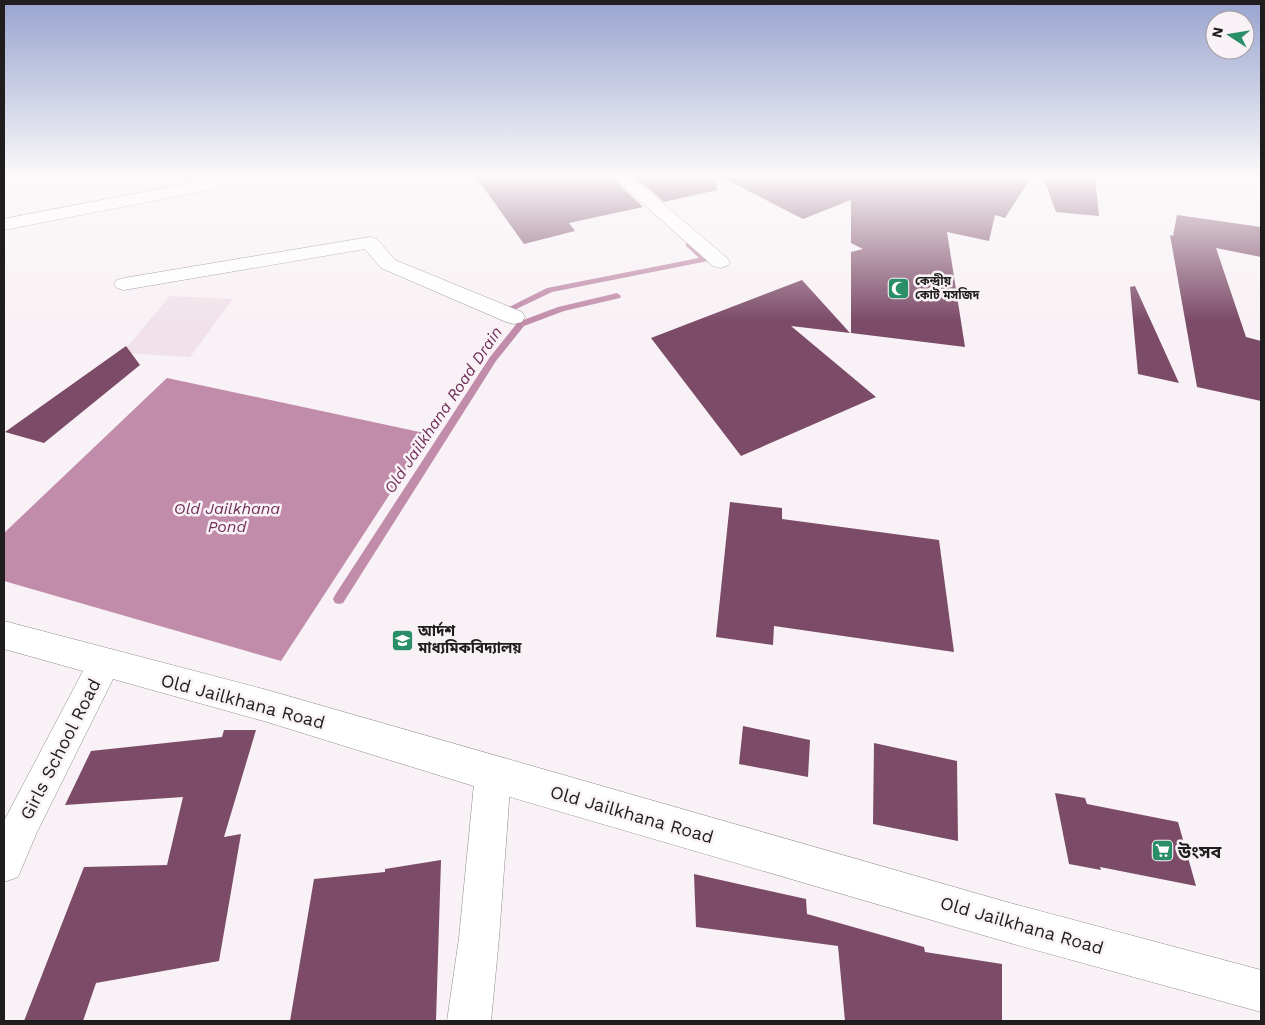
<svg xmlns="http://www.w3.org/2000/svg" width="1265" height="1025" viewBox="0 0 1265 1025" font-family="'Work Sans','Noto Sans Bengali',sans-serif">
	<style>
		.built { fill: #f1e2ea }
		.water { fill: #c18caa }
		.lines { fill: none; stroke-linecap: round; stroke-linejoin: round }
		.stream { fill: #c18caa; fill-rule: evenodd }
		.building { fill: #7c4b68 }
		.street-casing { stroke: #918a8e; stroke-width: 1 }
		.secondary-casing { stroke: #918a8e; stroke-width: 1 }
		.street { fill: #fff; fill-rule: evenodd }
		.secondary { fill: #fff; fill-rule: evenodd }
		.labels { text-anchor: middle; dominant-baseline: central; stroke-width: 5; stroke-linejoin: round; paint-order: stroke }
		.far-poi-label { font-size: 12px; font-weight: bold; fill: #201d1e; stroke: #f8f1f5; text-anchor: start }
		.poi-label { font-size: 15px; font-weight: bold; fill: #201d1e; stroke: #f8f1f5; text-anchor: start }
		.water-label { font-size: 16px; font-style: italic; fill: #702e58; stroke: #f8f1f5 }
		.near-street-label { font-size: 18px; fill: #201d1e; stroke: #f8f1f5 }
		.near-poi-label { font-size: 18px; font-weight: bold; fill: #201d1e; stroke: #f8f1f5; text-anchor: start }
	</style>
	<rect width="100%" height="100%" fill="#f8f1f5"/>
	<path class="built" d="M170,296L233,299L190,357L122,353Z"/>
	<path class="water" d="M167,378L429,434L281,661L4,581V533Z"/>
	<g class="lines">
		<path class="stream" d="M629,177H637L644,183L638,184Z
			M686,242H692L708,257V261L552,292L506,314H500L499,312L547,288L699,258L686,246Z
			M617,293L621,296L620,298L564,311L524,326L496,361L343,603L339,604L335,603L333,599L335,595L490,357L518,322L558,307Z"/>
	</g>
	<path class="building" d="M476,177H611L643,207L569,223L575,231L524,244Z
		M635,177H716L717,190L664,202Z
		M721,177H1031L1005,218L995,215L989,241L947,232L965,347L851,333V252L863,249L851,243V200L803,219Z
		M1043,177H1095L1099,216L1056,212Z
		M1177,215L1261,227V257L1216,248L1246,337L1261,341V401L1197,387L1170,235L1173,236Z
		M802,280L850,333L791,326L876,397L741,456L651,338Z
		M1135,286L1179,383L1138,374L1130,287Z
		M126,346L140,365L44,443L5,432Z
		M730,502L782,508V519L939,540L954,652L774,626L773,645L716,637Z
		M743,726L810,740L808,777L739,764Z
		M224,730H256L224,837L241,834L219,961L96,983L83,1021H24L84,867L167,865L183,797L65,805L91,751L222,737Z
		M874,743L957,761L958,841L873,824Z
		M1055,793L1085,798L1087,804L1178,822L1196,886L1100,867L1101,870L1069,864Z
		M441,860L436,1021H290L314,879L385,872V869Z
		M694,874L806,899L807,914L924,947L925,952L1002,964V1021H845L838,946L696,927Z"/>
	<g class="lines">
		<defs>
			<path id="street" d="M370,237L377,239L395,260L522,312L525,317L522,322L514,324L506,322L381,268L365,249L124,290L117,288L114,284L117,280L124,278Z
				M493,756L506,761L511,774L499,938L491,1021H447L459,938L475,774L480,761Z"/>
			<path id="secondary" d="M221,177H257L255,181L249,182L4,230V219Z
				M613,177H632L727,258L730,262L727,266L720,268L713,266Z
				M4,621L267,690L1010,903L1261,970V1012L1010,943L493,792L267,722L113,679L37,832L18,877L4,882V821L83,671L4,649Z"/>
		</defs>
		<use href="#street" class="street-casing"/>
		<use href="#secondary" class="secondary-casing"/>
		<use href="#street" class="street"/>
		<use href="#secondary" class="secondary"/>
	</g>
	<linearGradient id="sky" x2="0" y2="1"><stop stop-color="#98a4cf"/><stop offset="0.55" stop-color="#fcf9fa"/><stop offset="1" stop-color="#fcf9fa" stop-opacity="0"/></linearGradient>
	<rect width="1265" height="321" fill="url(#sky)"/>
	<defs>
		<symbol id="mosque-square" viewBox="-11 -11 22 22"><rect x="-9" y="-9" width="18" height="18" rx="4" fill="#2a8e69" stroke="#f8f1f5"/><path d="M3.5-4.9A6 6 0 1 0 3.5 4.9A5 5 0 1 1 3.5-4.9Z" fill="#fff"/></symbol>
		<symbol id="school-square" viewBox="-11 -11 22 22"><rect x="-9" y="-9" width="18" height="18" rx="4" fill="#2a8e69" stroke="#f8f1f5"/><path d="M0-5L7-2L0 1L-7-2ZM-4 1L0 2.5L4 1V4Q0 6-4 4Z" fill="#fff"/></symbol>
		<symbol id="supermarket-square" viewBox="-11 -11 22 22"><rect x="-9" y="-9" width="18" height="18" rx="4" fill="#2a8e69" stroke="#f8f1f5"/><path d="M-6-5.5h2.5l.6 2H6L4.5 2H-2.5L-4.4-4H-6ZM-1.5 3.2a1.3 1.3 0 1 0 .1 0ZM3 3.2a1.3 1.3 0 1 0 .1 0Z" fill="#fff"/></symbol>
	</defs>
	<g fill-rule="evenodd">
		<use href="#mosque-square" x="886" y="276" width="25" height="25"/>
		<use href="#school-square" x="390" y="628" width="25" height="25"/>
		<use href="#supermarket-square" x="1150" y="838" width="25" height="25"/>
	</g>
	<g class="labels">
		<g class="far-poi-label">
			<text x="915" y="281">কেন্দ্রীয়<tspan x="915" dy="14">কোট মসজিদ</tspan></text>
		</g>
		<g class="poi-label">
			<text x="418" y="631">আর্দশ<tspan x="418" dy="17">মাধ্যমিকবিদ্যালয়</tspan></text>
		</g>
		<g class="water-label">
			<text transform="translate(443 410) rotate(-56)">Old Jailkhana Road Drain</text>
			<text x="227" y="508">Old Jailkhana<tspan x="227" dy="18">Pond</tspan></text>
		</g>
		<g class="near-street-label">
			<text transform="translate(243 701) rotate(15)">Old Jailkhana Road</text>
			<text transform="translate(60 749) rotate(-63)">Girls School Road</text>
			<text transform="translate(632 814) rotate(16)">Old Jailkhana Road</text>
			<text transform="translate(1022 925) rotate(16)">Old Jailkhana Road</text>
		</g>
		<g class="near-poi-label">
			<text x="1178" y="851">উংসব</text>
		</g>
	</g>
	<rect width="1265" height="1025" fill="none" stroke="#201d1e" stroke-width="10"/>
	<g transform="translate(1230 35) rotate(282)"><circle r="24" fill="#f8f1f5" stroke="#a29c9f"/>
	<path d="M0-4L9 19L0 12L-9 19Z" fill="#2a8e69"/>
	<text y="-8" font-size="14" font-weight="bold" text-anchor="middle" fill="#201d1e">N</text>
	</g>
</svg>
